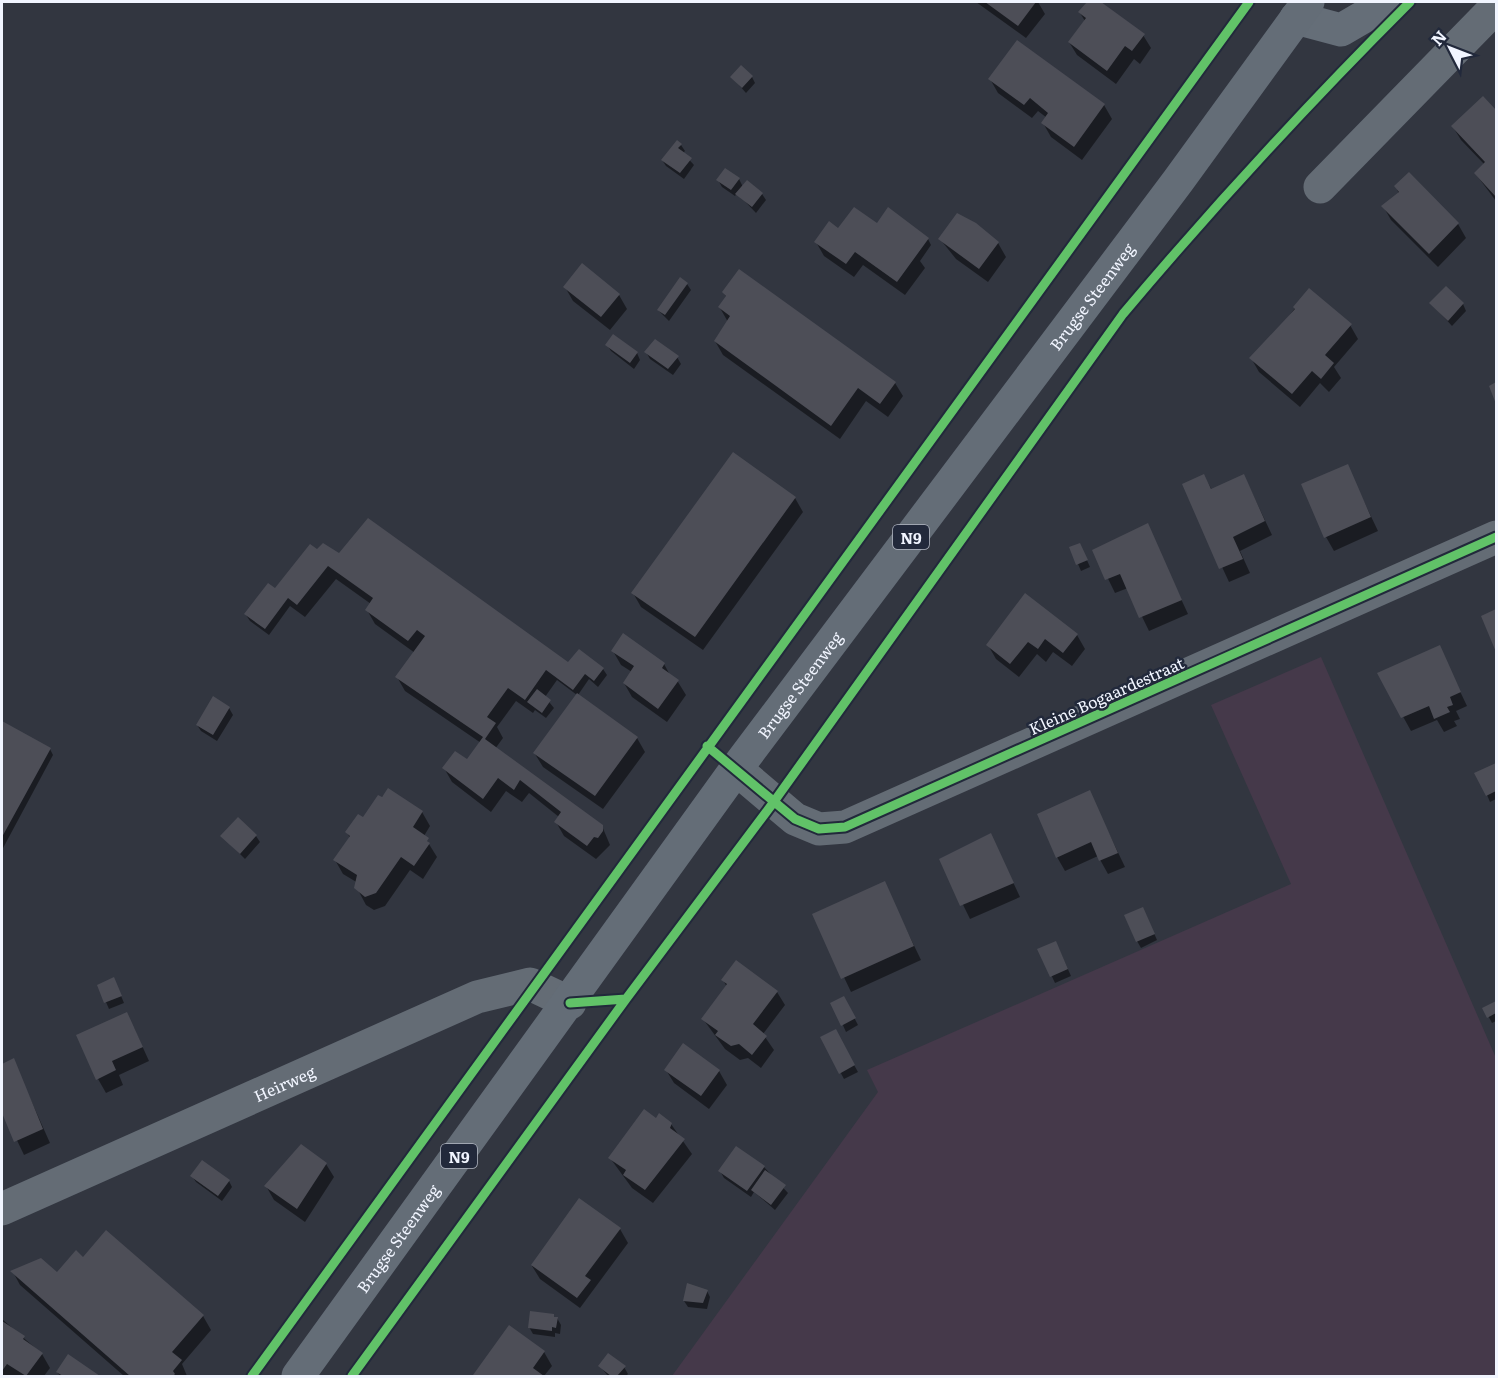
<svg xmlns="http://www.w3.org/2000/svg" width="1498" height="1378" viewBox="0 0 1498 1378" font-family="Literata,serif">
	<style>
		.grass { fill: #45394a }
		.shadow { fill: #0007 }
		.building { fill: #4d4e57 }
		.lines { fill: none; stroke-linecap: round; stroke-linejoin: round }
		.minor { stroke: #646c75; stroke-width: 33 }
		.secondary { stroke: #656e78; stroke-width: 33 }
		.primary { stroke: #646d77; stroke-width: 33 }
		.cycleway-casing { stroke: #22293b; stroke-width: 13 }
		.cycleway { stroke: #61c268; stroke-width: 9 }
		.labels { text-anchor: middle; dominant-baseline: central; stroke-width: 5; stroke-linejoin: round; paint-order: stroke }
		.shield { fill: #22293b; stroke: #b3b8c4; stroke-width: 1.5 }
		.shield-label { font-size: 15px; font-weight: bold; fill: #f1f5ff }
		.street-label { font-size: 16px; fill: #f1f5ff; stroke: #22293b }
	</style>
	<rect width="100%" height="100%" fill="#323640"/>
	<path class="grass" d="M1321,657L1496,1058V1376H672L878,1092L867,1070L1291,884L1211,705Z"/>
	<path class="shadow" d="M976,2H1038L1045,14L1026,38Z
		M1088,2H1098L1143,35L1151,48L1140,64L1134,59L1116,84L1077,55L1069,42L1085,21L1080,13Z
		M732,77H752L755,83L746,93Z
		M990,79L1104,105L1112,119L1082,160L1051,137L1043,123L1047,118L1038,111L1032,118L998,93Z
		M1483,98L1496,112V201L1475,173L1484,164L1461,140L1453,127Z
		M681,145L685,151L683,153L694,165L684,179L666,166L662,160Z
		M1409,174L1458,224L1466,238L1438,267L1391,220L1383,206L1399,194L1396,187Z
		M739,179L743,187L762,194L766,200L756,213L737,193L735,196L722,187L718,180Z
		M882,229L928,239L931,245L920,261L925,268L905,295L863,265L854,277L824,256L816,242Z
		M940,239L998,243L1006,257L988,282L956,259Z
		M582,265L619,295L627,309L610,330L573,301L565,287Z
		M687,284L691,290L669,321L658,310Z
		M1309,290L1350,325L1358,339L1334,367L1341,378L1329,392L1320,383L1300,407L1259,372L1251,358L1268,343Z
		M723,292L895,383L903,396L888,417L866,401L840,439L723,355L715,341L728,322L720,308L727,298Z
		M1431,303L1463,304L1466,311L1452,326Z
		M607,345L637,353L640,360L634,369L611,351Z
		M646,352L677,357L681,364L673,375L650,359Z
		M733,454L795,498L803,512L703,650L641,607L633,593Z
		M1347,466L1378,531L1334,551L1326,537Z
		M1204,476L1212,490L1244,476L1272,535L1240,551L1250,573L1229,582L1184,485Z
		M1147,525L1188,614L1149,631L1128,588L1115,593L1094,550Z
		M317,551L339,555L569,664L603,669L607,675L598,687L589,679L578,695L637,738L645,752L603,809L543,767L535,754L577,695L557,680L545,697L554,708L546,718L535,710L533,713L516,701L497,727L503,738L495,749L602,826L610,845L596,859L564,836L556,822L559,817L529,793L522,802L506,791L491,812L452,782L444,768L468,761L481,743L405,691L397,677L415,653L375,624L367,610L371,604L336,579L305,617L290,606L269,635L250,621L246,615Z
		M1083,551L1090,567L1081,571L1078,564Z
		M1025,595L1077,635L1085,649L1072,666L1053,652L1046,662L1037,654L1019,677L996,659L988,645Z
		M1439,647L1467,706L1456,711L1460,719L1454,721L1457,726L1444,732L1437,720L1411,731L1379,673Z
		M613,651L664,664L670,675L678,682L686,695L667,722L632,697L624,683L632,672L621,665Z
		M229,708L233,715L217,741L201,731L197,725Z
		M2,722L50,749L53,755L2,850Z
		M1496,765V799L1490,802L1487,795Z
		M388,790L422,812L430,826L424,836L437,857L423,879L410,870L385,906L374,910L366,905L358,890V883L343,874L335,860L350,838L347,832L363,819Z
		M1089,792L1125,867L1108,874L1098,856L1065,871L1057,857Z
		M991,835L1020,897L970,919L941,860Z
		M222,836H256L260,842L245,859Z
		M884,883L921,960L851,992L814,914Z
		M1146,915L1157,940L1141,948L1137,941Z
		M1039,949H1059L1071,976L1055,983Z
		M723,980L777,992L785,1005L763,1034L774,1050L761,1068L748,1058L740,1060L725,1049L703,1019L727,987Z
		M99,986H117L124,1003L109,1009Z
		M844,998L858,1025L846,1032L833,1003Z
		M1496,1003V1021L1492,1023L1484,1008Z
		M134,1028L149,1061L119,1075L123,1085L106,1093L98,1079Z
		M835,1031L858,1072L844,1079L822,1038Z
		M684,1046L719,1071L727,1085L709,1109L674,1083L666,1070Z
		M13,1060L50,1143L24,1155L2,1109V1065Z
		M656,1120L671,1124L692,1154L653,1203L632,1188L610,1158Z
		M326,1164L334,1177L305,1222L274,1200L266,1186Z
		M764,1167L788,1193L775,1210L754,1192L751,1197L724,1178L720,1171Z
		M192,1176L229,1181L232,1187L222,1201L196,1182Z
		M620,1229L628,1243L580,1308L540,1279L532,1266Z
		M84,1259L203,1316L211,1330L182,1364L187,1376H124L20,1285L13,1272L57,1274Z
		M707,1291L710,1297L707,1309L688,1307L684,1301Z
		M557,1318L561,1325L560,1334L555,1333V1337L533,1334L529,1327Z
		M2,1319L42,1354L50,1368L44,1376H2Z
		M510,1327L544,1352L552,1366L544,1376H475Z
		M69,1356L98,1376H60L57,1372Z
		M600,1366L624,1367L628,1374L626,1376H608Z"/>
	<path class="building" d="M985,2H1036L1018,26Z
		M1087,2H1101L1145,34L1132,51L1125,46L1107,71L1068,42L1086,18L1078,12Z
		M1017,40L1105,104L1074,147L1041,123L1048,113L1030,98L1024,105L988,79Z
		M741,65L753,76L742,88L730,77Z
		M1483,96L1496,110V197L1474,173L1485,162L1451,126Z
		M677,140L682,144L678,148L692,158L680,173L661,160Z
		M725,168L740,178L731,190L716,180Z
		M1409,172L1459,223L1429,254L1381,206L1399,192L1394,186Z
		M747,180L763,193L752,207L735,194Z
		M854,207L877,223L888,207L929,238L897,282L855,252L846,264L814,242L829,221L838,228Z
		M957,213L976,223L999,242L979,269L938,239Z
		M582,263L620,294L601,317L563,287Z
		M739,269L896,382L880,404L858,388L831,426L714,341L730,316L718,307L726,296L722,292Z
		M680,277L688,283L665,315L657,310Z
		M1446,286L1464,303L1448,321L1429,303Z
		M1309,288L1352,324L1325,355L1334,363L1321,379L1312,371L1292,394L1249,358L1295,309L1293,307Z
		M613,334L638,352L630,363L605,345Z
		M655,339L679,356L668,369L644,352Z
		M1496,382V404L1489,386Z
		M733,452L796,497L695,637L631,593Z
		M1348,464L1371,517L1324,538L1301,484Z
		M1204,474L1211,489L1244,474L1265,521L1233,537L1243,559L1219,569L1182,484Z
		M368,518L568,662L579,649L604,668L594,681L585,674L573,690L546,670L525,700L508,688L487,717L496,723L485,739L603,825V831L598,838L594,837L587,846L554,822L561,812L520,780L514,790L498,778L483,799L442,768L455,751L467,759L483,737L395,677L425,636L417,630L408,641L365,610L373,598L328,566L297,605L288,598L265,629L244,614L268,583L275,588L310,544L317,549L323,543L339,553Z
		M1148,523L1182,600L1139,618L1120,574L1105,580L1092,550Z
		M1080,543L1088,560L1076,565L1069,547Z
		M1025,593L1078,634L1063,653L1045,639L1038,649L1028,642L1010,664L986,645Z
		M1496,609V652L1481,616Z
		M623,633L665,663L662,668L679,680L658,709L623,683L634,666L611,651Z
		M1440,645L1461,692L1450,697L1453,705L1447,707L1450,712L1434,719L1429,706L1401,718L1377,673Z
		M537,689L551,700L542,713L527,702Z
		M577,693L638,737L595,796L533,753Z
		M213,696L230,707L213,735L196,725Z
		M2,721L51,748L2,837Z
		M1496,763V791L1486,796L1474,773Z
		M388,788L423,811L413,827L429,838L427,841L430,843L414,866L401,857L376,893L365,897L354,888L357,875L333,860L350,836L345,832L358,814L363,817L378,795L382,797Z
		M1090,790L1118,853L1099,861L1091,842L1056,858L1037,814Z
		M238,817L257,835L240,854L220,836Z
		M991,833L1014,883L960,906L939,859Z
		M885,881L914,946L841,979L812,914Z
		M1143,907L1155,934L1136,942L1124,915Z
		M1056,941L1068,969L1050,977L1037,949Z
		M736,960L778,991L753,1024L767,1036L752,1055L739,1044L731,1046L715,1035L718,1031L701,1019L727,984L721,980Z
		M114,977L122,996L104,1003L97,985Z
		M844,996L856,1018L841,1026L830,1003Z
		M1496,1001V1013L1487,1018L1482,1008Z
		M127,1012L143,1047L112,1061L116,1070L96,1080L76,1035Z
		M836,1029L855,1065L839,1074L820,1037Z
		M683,1043L720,1070L701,1096L664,1070Z
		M14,1058L43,1129L14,1142L2,1113V1064Z
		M644,1109L656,1118L659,1113L672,1123L670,1128L685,1139L645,1190L623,1175L626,1170L608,1158Z
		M301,1144L327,1163L297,1209L264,1186Z
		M736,1146L765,1166L747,1191L718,1171Z
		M202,1160L230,1180L218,1196L190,1176Z
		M765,1170L786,1185L771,1205L751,1190Z
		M579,1198L621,1228L585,1276L591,1280L577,1298L531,1265Z
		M106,1230L204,1315L172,1352L182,1360L173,1371L175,1374L173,1376H130L10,1271L41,1258L57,1272L76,1250L83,1257Z
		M687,1283L708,1290L703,1303L683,1301Z
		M530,1311L554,1314V1317H558L556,1328L552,1327V1331L528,1328Z
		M2,1321L25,1336L23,1339L43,1353L26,1376L7,1364L2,1371Z
		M509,1325L545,1351L533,1368L544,1376L473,1375Z
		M608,1353L626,1366L617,1376H611L598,1366Z
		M68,1354L100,1376H63L56,1372Z"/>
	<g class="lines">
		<g class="minor">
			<path d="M1320,187L1496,7"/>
			<path d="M736,769L795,819L819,829L845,827L1496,537"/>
			<path id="s1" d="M2,1209L477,997L530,984L570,1003"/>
		</g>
		<path class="secondary" d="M1296,18L1341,30L1389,2"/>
		<path class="primary" id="s2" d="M298,1376L736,769L1178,181L1308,2"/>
		<defs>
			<path id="cycleway" d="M707,746L795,819L819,829L845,827L1496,537
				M570,1003L626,999L773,803L1123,314C1214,206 1310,102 1410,2
				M252,1376L1249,2
				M352,1376L626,999"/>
		</defs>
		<use href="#cycleway" class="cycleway-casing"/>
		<use href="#cycleway" class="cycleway"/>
	</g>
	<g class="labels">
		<g class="shield">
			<rect x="893" y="525" width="36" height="24" rx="4.5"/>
			<rect x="441" y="1144" width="36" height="24" rx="4.5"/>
		</g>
		<g class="shield-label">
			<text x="911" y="537">N9</text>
			<text x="459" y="1156">N9</text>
		</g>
		<g class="street-label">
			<text stroke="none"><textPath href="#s2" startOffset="1340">Brugse Steenweg</textPath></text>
			<text stroke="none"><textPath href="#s2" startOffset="854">Brugse Steenweg</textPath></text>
			<text transform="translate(1106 695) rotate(-24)">Kleine Bogaardestraat</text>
			<text stroke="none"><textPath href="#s1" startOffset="309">Heirweg</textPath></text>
			<text stroke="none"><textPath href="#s2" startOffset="170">Brugse Steenweg</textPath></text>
		</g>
	</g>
	<rect width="1498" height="1378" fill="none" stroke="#f1f5ff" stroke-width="6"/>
	<g transform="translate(1450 48) rotate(312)" stroke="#22293b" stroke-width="4.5" paint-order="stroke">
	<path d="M0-4.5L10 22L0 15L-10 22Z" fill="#f1f5ff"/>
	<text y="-9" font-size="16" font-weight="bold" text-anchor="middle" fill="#f1f5ff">N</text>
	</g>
</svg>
